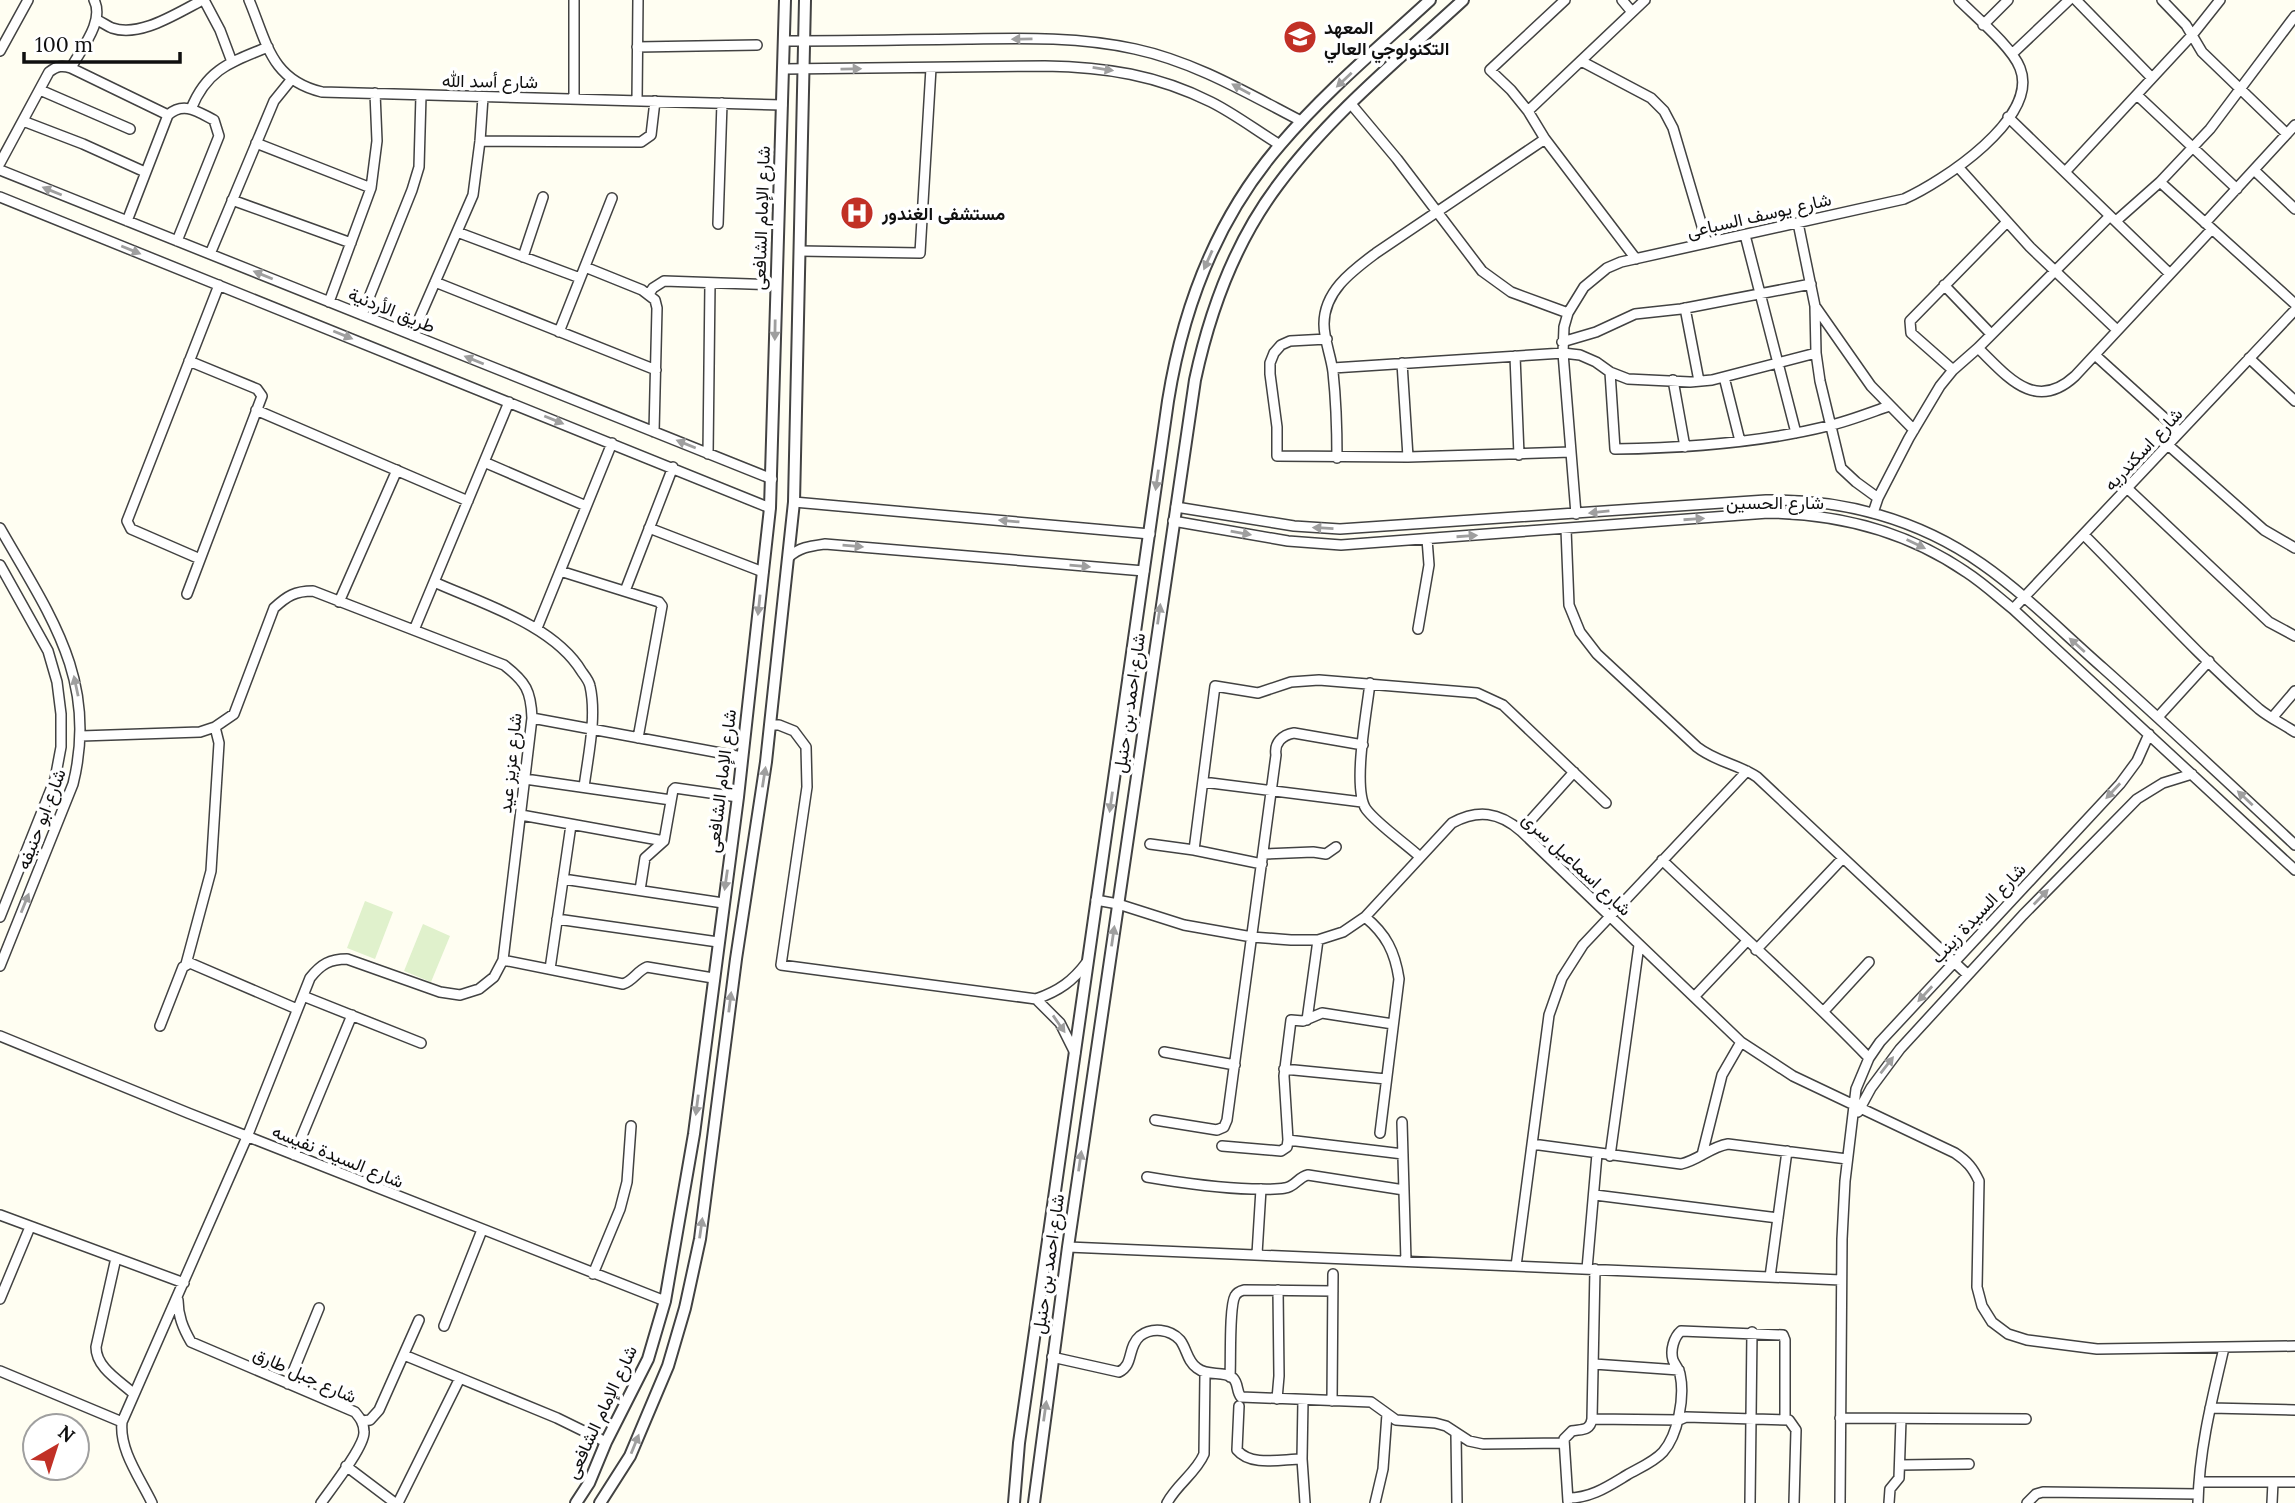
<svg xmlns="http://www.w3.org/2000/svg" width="2295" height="1503" viewBox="0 0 2295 1503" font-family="Lora,Vazirmatn,serif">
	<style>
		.pitch { fill: #e0f1cc }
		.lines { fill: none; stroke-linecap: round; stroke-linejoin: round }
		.minor-casing { stroke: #424242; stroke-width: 12 }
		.tertiary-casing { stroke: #424242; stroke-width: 14 }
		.minor { stroke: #fff; stroke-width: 9 }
		.tertiary { stroke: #fff; stroke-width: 10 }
		.oneway { fill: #9f9f9f }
		.labels { text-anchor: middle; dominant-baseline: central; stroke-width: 7; stroke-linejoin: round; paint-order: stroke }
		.poi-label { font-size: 18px; font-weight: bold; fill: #0f0f0f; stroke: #fff; text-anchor: start }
		.street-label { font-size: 18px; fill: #0f0f0f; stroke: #fff }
	</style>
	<rect width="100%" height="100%" fill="#fffef2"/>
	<path class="pitch" d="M365,901L393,912L375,959L347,948Z
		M423,924L450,936L431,982L404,971Z"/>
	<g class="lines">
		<defs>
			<path id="minor" d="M204,0L220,30L232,62
				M249,0C267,43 271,80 322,92L782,105
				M1565,0L1490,70L1511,90L1528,111L1545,139L1636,259
				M1622,0L1632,12
				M2076,0L2152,78
				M2162,0L2186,25L2202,52L2287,134
				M97,20C102,22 107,26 112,28C141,38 178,12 203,0
				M1983,25L2008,0
				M784,41C846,41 908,40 971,39C1026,38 1081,37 1135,49C1195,62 1247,93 1301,121
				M637,47L757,45
				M0,51L28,0
				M2012,54L2069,0
				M1581,61L1651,98L1664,111L1673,128L1707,243
				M71,68C81,49 105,21 94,0
				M783,69L1045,66C1106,67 1157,75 1211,102C1235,114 1257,131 1280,145
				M40,90L130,129
				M2137,95L2237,189
				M574,99V0
				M637,101L638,0
				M1351,104L1397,159L1482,271L1511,292L1568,313
				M191,109C207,69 231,62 268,47
				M1528,111L1645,0
				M2008,117L2170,274
				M23,121L83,144L145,172
				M480,141L641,142L651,135L655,101
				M256,143L371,188
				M0,163L49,72C57,66 62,65 71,68L168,115
				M1959,168L2030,247L2117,330
				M0,170L772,479
				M2254,170L2295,209
				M2065,172L2193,34L2220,0
				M2160,182L2295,304
				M0,197L770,508
				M232,200L351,243
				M127,221L168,115C184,101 198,112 214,120L219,136L177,241
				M2116,221L2160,182L2210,129L2295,16
				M1798,223L1815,306L1816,353L1820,381L1841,468L1856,482L1878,498
				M2205,223L2295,125
				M718,224L722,103
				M457,232L580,278
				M1745,235L1796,433
				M800,251L920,253L931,68
				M210,254L274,101L291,80
				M523,257L543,197
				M585,267L642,290L655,300L657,308L654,432
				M435,282L656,370
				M1944,285L1991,334
				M649,294L653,288L664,281L776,285
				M329,302L371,188L377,141L375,93
				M1815,306L1871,386L1914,430
				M1685,308L1699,381
				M362,315L412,190L419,167L421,95
				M559,332L612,198
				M412,335L473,195L480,141L483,97
				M1327,339L1290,341L1281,345L1274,353L1270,363V374L1277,427V456L1408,457L1571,452
				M1562,342L1596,332L1635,314L1681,309L1811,284
				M1978,348C2007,376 2035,413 2075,376L2212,229
				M2095,355L2180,432
				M1515,356L1519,455
				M2249,358L2295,401
				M1402,363L1408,457
				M1333,368L1563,353L1580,355L1596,362L1610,372L1628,379L1690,382L1712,380L1816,353
				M1953,370L1911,333L1910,321L2007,222
				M1610,372L1615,449C1687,448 1759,443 1828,426C1849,421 1869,413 1889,406
				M1724,377L1740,441
				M1673,380L1685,447
				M256,410L468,501
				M2168,445L2264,530L2295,548
				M708,454L710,283
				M1337,458C1337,429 1336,400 1333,372C1331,356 1324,340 1324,324C1324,291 1352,271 1376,253L1545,139
				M484,462L586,506
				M2127,488L2269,622L2295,636
				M794,502L1150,534
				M1176,507L1294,526L1340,529L1766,500C1843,499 1918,519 1982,564C2025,594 2063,633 2103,668C2168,726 2231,785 2295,845
				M1873,513L1878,498L1909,438L1940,386L1953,370L1978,348L2110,216
				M1576,514L1563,353L1564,327L1568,313L1584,287L1607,268L1621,262L1904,199C1942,182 2040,118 2020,68C2012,47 1976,17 1959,0
				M1173,521L1288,541L1341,545L1768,513C1840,514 1906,531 1966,572C1983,583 1998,597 2013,609L2295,870
				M0,528C49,614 99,680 73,784L0,966
				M649,528L763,572
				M1566,529L1569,605L1580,632L1597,654L1697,747C1716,762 1738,764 1757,777L1968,975
				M2084,535C2142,593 2197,655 2259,709C2270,718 2283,724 2295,732
				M789,557C800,547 811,546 825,544L1144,571
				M200,559L131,529L127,521L219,285
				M0,565L48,651L57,682L61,714V747L55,779L0,917
				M560,571L659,602L662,606L638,738
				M434,582C483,604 554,625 582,672C585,676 589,681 590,686C597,717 588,756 584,787
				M625,591L673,467
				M187,594L262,396L257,389L189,361
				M339,602L397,470
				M2013,609L2295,310
				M537,628L612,443
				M1418,629L1429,565L1427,539
				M414,630L509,402
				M1370,683C1367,710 1352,788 1366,809C1377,824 1405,843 1420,857
				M2158,717L2209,661
				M532,718L742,757
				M2272,718L2295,691
				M770,725H779L794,731L806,747L807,787L781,965L1036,999C1059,991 1073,981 1087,962
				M81,736L200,732L215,727L234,714L274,608C287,596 295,591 313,591L504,665C526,682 531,691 532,718L503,960L494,977L479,989L460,995L440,992L347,959C330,959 321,964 310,978L247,1137L122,1422C119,1450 140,1478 152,1503
				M525,779L671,800
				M1203,782L1362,802
				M521,815L664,841
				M1521,831L1574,772
				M1150,844L1194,850L1262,864
				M1194,850L1215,686L1258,693L1291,682L1319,680L1477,693L1503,705L1606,803
				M1263,854L1313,852L1326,854L1336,847
				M1662,860C1731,926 1803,989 1869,1058
				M563,879L723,903
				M640,890L645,858L664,841L673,790L675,788L738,797
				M1096,900L1118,904L1184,925L1252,937L1291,940H1318L1343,932L1365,917L1452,823C1478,809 1499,812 1521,831L1741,1042L1793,1076L1955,1153C1967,1161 1973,1168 1979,1181L1977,1287L1982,1306L1992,1322L2008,1334L2027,1340L2097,1349L2295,1346
				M1365,917C1386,934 1395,952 1399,979L1380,1133
				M557,919L718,942
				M1756,950L1843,858
				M503,960L623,984C633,981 637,971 647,967L713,978
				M186,964L211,871L219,743L215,727
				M550,969L571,825
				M303,996L421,1043
				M1694,997L1747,941
				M1036,999L1060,1023L1075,1053
				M1824,1011L1869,962
				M1307,1020L1318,940
				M160,1026L183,967L190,963L297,1009
				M0,1036L188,1113L665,1301
				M1164,1052L1235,1065
				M1284,1069L1386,1079
				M1858,1112L1871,1088L1900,1049L2023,915L2137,799L2163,783L2192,774
				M1155,1120L1217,1130L1224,1127L1227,1120L1276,755C1274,743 1282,735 1294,733L1363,745
				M1402,1122L1406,1261
				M1288,1140L1403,1154
				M1532,1144L1681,1164C1699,1160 1710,1147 1728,1144L1847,1159
				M1222,1146L1281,1151L1287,1147L1288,1140L1284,1076L1291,1020L1303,1021L1322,1013L1393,1024
				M294,1155L352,1015
				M1702,1155L1722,1075L1741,1042
				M1610,1156L1639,945
				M1147,1177C1182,1183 1216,1188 1252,1189C1262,1189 1274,1190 1285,1188C1295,1187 1298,1177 1308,1175L1404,1190
				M1595,1195L1778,1218
				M0,1215L184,1283
				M1068,1247L1841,1280
				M1257,1254L1261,1189
				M116,1258L96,1347C96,1368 120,1381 134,1394
				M1516,1266L1549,1015L1562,978L1583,945L1747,771
				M1587,1269L1597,1154
				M593,1274L620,1209L627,1182L631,1126
				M1770,1277L1787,1151
				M0,1299L30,1227
				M178,1300C178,1316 183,1328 191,1342L355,1412C360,1418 364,1423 364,1432C365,1446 331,1489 321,1503
				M444,1326L482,1230
				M404,1355L557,1418L606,1442
				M1052,1357L1119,1372C1134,1365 1127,1347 1140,1336C1152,1327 1170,1329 1180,1340C1187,1349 1187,1361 1197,1368C1208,1377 1223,1370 1233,1378C1239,1384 1236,1391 1241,1397L1371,1402L1396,1420L1435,1423L1446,1426L1469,1441L1483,1444L1563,1443
				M1594,1364L1679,1370
				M0,1371L122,1422
				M1230,1377C1231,1361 1229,1307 1235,1296C1237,1292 1240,1291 1244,1290L1333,1291
				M288,1384L319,1308
				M1277,1399L1279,1376L1278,1290
				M1303,1400L1302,1459L1305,1503
				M1332,1401L1333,1274
				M1239,1406L1237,1450C1251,1467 1282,1459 1302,1459
				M2210,1408L2295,1410
				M1840,1418L2026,1419
				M1592,1419L1679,1420L1686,1417L1789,1420L1796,1430L1794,1503
				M362,1421L370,1420L379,1410L419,1320
				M1456,1434L1457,1503
				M1900,1465L1969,1464
				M346,1466L395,1503
				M2199,1482H2295
				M1568,1498C1591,1498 1607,1487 1627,1475C1639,1468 1654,1462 1663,1452C1678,1435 1685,1397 1680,1374C1679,1369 1675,1365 1673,1360C1670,1350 1674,1337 1681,1331L1783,1335L1785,1340V1418
				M1568,1501L1564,1439L1572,1431C1582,1429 1590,1431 1592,1419L1595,1269
				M398,1503L460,1378
				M1167,1503C1177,1484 1196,1473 1204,1454L1205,1373
				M1375,1503L1383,1469L1387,1414
				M1750,1503L1752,1332
				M1840,1503L1842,1239L1845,1181L1856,1089L1869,1058L1880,1042L2120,784L2137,761L2149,734
				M1889,1503L1890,1489L1899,1478L1901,1419
				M2027,1503L2036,1494L2043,1492L2198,1494
				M2198,1503C2199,1450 2212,1399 2224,1348
				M2272,1503L2273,1482"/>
			<path id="tertiary" d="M576,1503L589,1483L606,1442L648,1359L665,1301L694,1134L738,797L770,508L785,0
				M600,1503L630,1456L668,1366L685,1308L700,1239L736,959L766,762L794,502L805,0
				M1014,1503L1019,1443L1168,401C1183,307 1217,218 1280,145C1325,92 1379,47 1430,0
				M1034,1503L1068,1247L1195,380C1210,310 1235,242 1278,185C1330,115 1400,58 1463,0"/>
		</defs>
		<use href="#minor" class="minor-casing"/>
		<use href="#tertiary" class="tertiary-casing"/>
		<use href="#minor" class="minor"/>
		<use href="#tertiary" class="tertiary"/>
	</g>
	<defs><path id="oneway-solid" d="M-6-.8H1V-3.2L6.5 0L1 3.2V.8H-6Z" transform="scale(1.75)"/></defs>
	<g class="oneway">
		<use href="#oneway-solid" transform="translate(1022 39) rotate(179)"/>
		<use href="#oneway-solid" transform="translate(851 69) rotate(-1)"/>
		<use href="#oneway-solid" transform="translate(1103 69) rotate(9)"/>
		<use href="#oneway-solid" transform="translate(1344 80) rotate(137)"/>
		<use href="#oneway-solid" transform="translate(1241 89) rotate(-151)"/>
		<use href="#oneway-solid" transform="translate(52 191) rotate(-158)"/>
		<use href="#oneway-solid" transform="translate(131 250) rotate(22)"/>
		<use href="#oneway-solid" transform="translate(1208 260) rotate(114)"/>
		<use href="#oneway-solid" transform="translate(263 275) rotate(-158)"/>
		<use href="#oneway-solid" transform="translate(775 330) rotate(91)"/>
		<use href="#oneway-solid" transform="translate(343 335) rotate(22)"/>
		<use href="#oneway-solid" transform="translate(474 360) rotate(-158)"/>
		<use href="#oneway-solid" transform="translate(554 420) rotate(22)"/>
		<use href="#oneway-solid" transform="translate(686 444) rotate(-158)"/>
		<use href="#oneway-solid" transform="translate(1157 480) rotate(98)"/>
		<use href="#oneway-solid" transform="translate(1599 512) rotate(174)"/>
		<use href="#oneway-solid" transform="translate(1694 519) rotate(-4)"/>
		<use href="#oneway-solid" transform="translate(1009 521) rotate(-175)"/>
		<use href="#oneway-solid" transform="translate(1323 528) rotate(-177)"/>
		<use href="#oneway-solid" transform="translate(1241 533) rotate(10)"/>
		<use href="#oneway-solid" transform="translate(1467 536) rotate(-4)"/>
		<use href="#oneway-solid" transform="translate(1916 544) rotate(26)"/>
		<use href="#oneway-solid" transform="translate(853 546) rotate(5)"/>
		<use href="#oneway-solid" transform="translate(1080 566) rotate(5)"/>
		<use href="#oneway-solid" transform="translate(759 605) rotate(96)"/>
		<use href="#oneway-solid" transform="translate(1159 614) rotate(-82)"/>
		<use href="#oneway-solid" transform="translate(2077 645) rotate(-138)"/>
		<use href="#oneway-solid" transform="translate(76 686) rotate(-102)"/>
		<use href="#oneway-solid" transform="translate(764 777) rotate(-81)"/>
		<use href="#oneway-solid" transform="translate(2113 791) rotate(133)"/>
		<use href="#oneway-solid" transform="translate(2245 798) rotate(-137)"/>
		<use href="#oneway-solid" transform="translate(1111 802) rotate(98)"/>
		<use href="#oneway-solid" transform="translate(726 880) rotate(98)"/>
		<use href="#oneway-solid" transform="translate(2041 897) rotate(-46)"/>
		<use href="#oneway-solid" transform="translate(25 903) rotate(-68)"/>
		<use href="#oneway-solid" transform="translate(1113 936) rotate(-82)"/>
		<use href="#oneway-solid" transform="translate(1925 994) rotate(133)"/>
		<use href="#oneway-solid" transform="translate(730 1002) rotate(-83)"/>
		<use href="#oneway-solid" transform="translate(1059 1024) rotate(55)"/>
		<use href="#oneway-solid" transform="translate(1887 1065) rotate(-52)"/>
		<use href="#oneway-solid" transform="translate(697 1105) rotate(97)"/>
		<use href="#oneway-solid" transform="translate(1080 1161) rotate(-82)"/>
		<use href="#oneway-solid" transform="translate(701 1228) rotate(-82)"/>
		<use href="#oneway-solid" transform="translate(1045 1411) rotate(-82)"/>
		<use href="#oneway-solid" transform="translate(635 1444) rotate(-68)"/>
	</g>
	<defs>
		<symbol id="university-disc" viewBox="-11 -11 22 22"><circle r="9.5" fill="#c13026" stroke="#fff"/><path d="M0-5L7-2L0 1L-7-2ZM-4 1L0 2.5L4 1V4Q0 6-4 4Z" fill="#fff"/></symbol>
		<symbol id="hospital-disc" viewBox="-11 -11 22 22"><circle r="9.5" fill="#c13026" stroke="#fff"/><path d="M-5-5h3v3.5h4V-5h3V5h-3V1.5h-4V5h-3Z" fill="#fff"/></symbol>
	</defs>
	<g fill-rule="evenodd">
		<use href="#university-disc" x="1281" y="18" width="38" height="38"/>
		<use href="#hospital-disc" x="838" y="194" width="38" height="38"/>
	</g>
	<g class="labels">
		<g class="poi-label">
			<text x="1324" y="27">المعهد<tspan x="1324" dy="21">التكنولوجي العالي</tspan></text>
			<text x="882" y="213">مستشفى الغندور</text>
		</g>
		<g class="street-label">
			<text transform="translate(490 81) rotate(1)">شارع أسد الله</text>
			<text transform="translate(1759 215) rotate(-13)">شارع يوسف السباعى</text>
			<text transform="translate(761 218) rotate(-88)">شارع الإمام الشافعى</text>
			<text transform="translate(392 310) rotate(22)">طريق الأردنية</text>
			<text transform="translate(2143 449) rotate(-47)">شارع اسكندريه</text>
			<text x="1775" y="502">شارع الحسين</text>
			<text transform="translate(1129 703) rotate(-82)">شارع احمد بن حنبل</text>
			<text transform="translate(510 763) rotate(-84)">شارع عزيز عيد</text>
			<text transform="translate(721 781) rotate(-83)">شارع الإمام الشافعى</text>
			<text transform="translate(41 819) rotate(-69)">شارع ابو حنيفه</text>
			<text transform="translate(1577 864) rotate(43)">شارع اسماعيل سرى</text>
			<text transform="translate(1978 913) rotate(-47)">شارع السيدة زينب</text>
			<text transform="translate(338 1156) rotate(22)">شارع السيدة نفيسه</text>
			<text transform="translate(1048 1264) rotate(-82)">شارع احمد بن حنبل</text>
			<text transform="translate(305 1375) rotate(24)">شارع جبل طارق</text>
			<text transform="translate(601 1412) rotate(-65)">شارع الإمام الشافعى</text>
		</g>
	</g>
	<g transform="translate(56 1447) rotate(39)"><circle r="33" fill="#ffffff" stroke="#9f9f9f" stroke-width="2"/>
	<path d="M0-5L12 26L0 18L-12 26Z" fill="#c13026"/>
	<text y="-10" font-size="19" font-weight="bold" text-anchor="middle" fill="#0f0f0f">N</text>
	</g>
	<path d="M24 52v10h156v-10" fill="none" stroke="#0f0f0f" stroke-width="3.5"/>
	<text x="35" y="52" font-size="21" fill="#0f0f0f" stroke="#ffffff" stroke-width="5" paint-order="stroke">100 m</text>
</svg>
